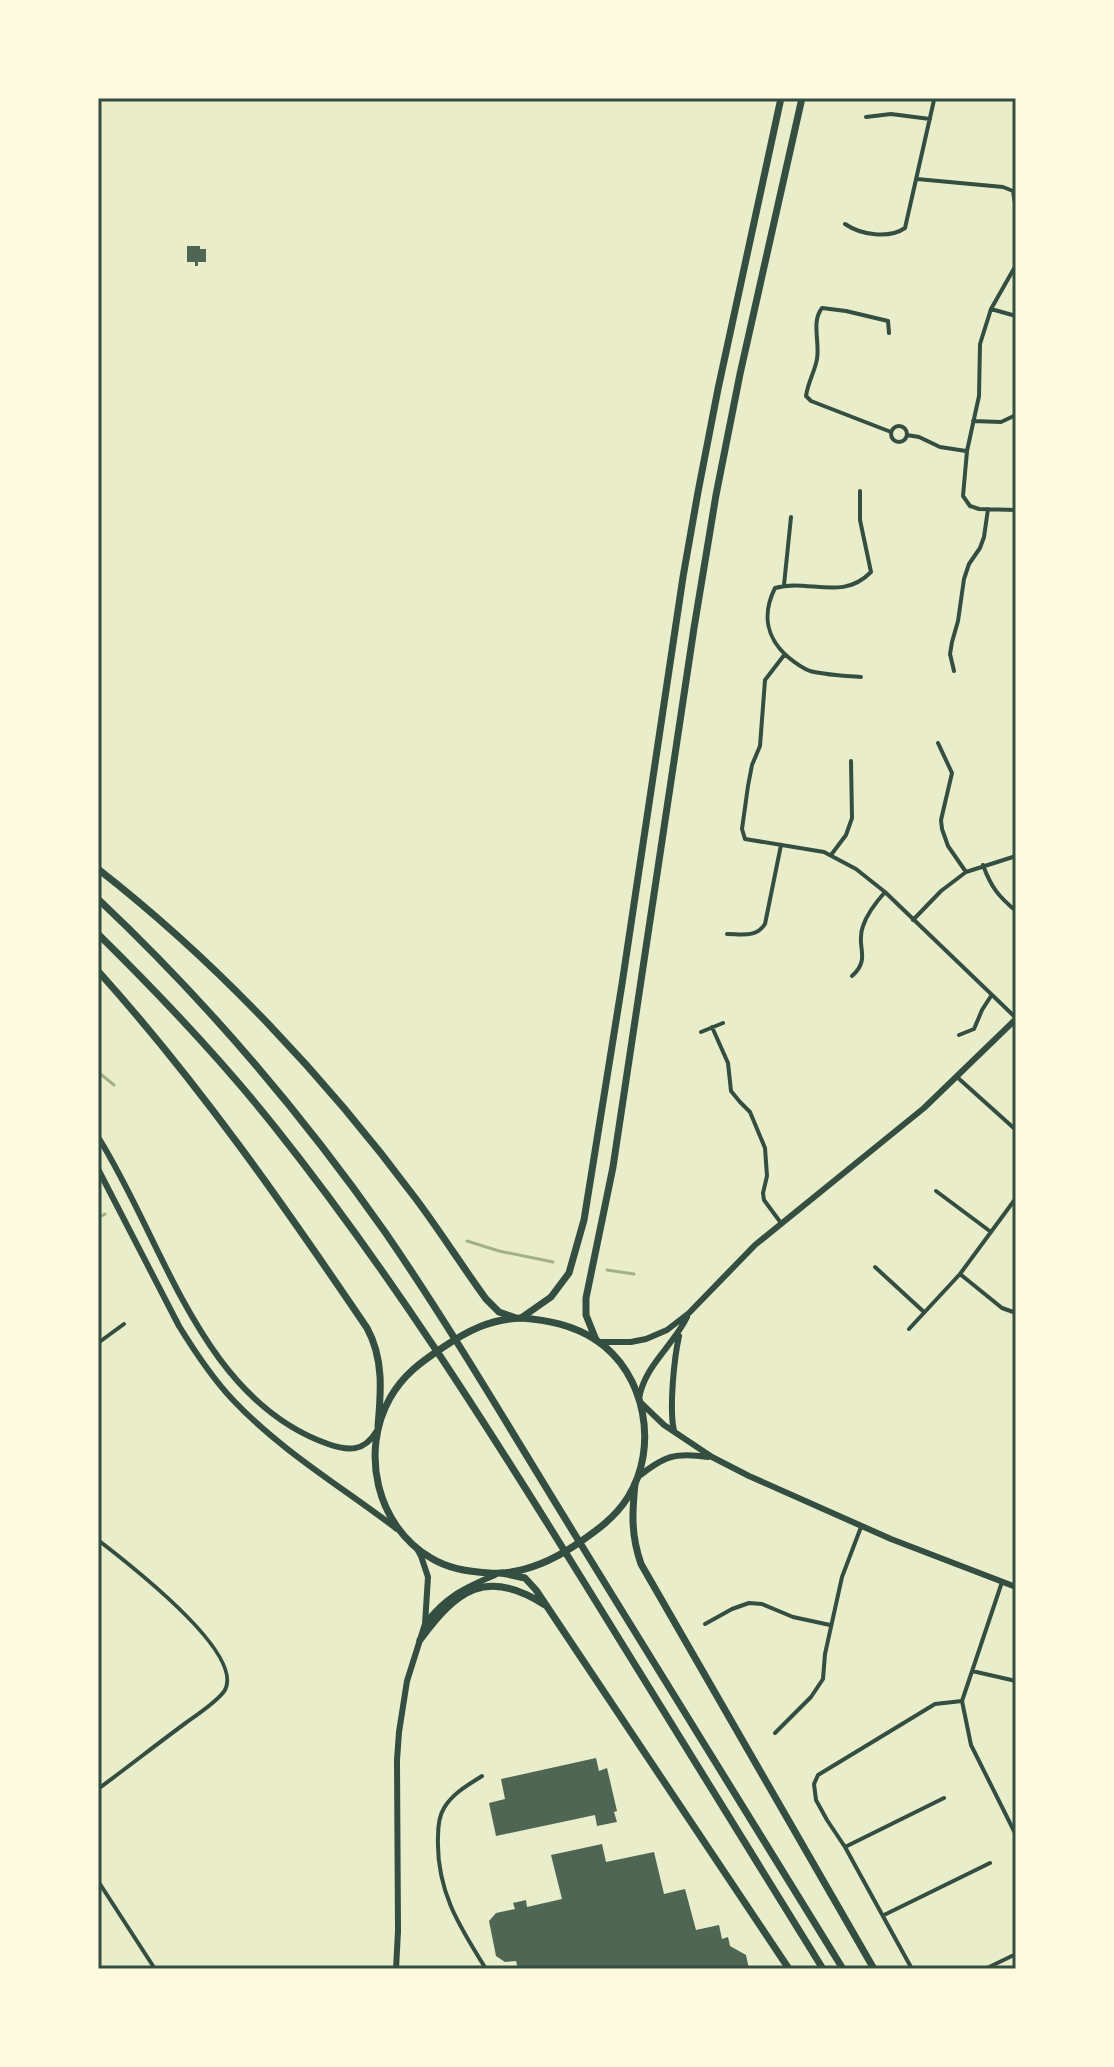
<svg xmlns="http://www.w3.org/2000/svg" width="1114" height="2067" viewBox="0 0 1114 2067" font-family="'Source Serif 4',serif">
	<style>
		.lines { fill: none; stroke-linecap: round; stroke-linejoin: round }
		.stream { stroke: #a3b18a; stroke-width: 3 }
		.building { fill: #4f6655 }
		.minor { stroke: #344e41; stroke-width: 4 }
		.secondary { stroke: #344e41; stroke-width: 6 }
		.primary { stroke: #344e41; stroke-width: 6 }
		.trunk { stroke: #344e41; stroke-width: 7 }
		.motorway { stroke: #344e41; stroke-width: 7 }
		.neatline { fill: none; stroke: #344e41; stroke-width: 3 }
	</style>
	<rect width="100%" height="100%" fill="#e9edc9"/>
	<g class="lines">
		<path class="stream" d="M98,1072L114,1085
			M98,1218L105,1214
			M467,1241L499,1251L553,1262
			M607,1270L634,1274"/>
	</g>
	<path class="building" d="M187,246H200V249H206V262H198V266H195V262H187Z
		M596,1758L599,1771L607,1768L617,1811L614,1812L617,1822L597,1826L595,1815L496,1836L489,1803L505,1799L501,1779Z
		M602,1844L606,1862L654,1852L664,1894L685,1889L696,1930L719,1925L722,1939L728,1937L730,1946L746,1955L749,1969H518L516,1961L505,1962L496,1956L489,1921L496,1913L515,1909L513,1903L526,1900L527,1907L562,1899L551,1855Z"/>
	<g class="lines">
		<path class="minor" d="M866,117L891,114L930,119
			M917,179L1003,187L1013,191L1016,210
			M845,224C861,235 889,239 905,228L934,100
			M1016,265L991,309L980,344L979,396L967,451L963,496L970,506L979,509L1016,510
			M991,309L1016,316
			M889,333L888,321L846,311L822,308C811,322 820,342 817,359C815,371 808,382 806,396L811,401L891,432
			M973,421L1001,422L1016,415
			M891 434a8 8 0 1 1 16 0a8 8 0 1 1-16 0Z
			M907,435L919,437L940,447L966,451
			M860,491V520L871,572C842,602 808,578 775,588C762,614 766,638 788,657C794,662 802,668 810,671C826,675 845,676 861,677
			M784,585L791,517
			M785,654L765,680L760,746L752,765L748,786L742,829L745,839L824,852L856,869L885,892L1016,1018
			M954,671L950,654L952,642L958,621L964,579L969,564L980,548L984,537L988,509
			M938,743L952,773L941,820L942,829L948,846L966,872
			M831,855L846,835L852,818L851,761
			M983,865C991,887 998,896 1016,911
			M913,920L941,891L966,872L1016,856
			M727,934C742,934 756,938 765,924L781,845
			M852,976C872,958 855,946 863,926C867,914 877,901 885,892
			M712,1027L728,1063L731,1091L740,1102L750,1112L765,1148L767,1176L763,1193L764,1200L781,1223
			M701,1032L723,1023
			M959,1035L974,1029L982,1010L991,996
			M957,1077L1016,1130
			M936,1191L991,1232
			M875,1267L924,1312
			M960,1274L1002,1308L1016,1313
			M909,1329L960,1274L1016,1198
			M98,1343L124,1324
			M98,1540C125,1561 245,1652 225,1690C219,1700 197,1715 187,1722C157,1744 128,1767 98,1789
			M1002,1582L962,1701L971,1745L1016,1835
			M705,1624L732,1609L749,1603L762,1604L793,1617L830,1625
			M972,1671L1016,1681
			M775,1733L811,1697L823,1679L825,1654L842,1577L861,1527
			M482,1776C468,1785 453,1793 444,1808C439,1816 438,1828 438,1837C436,1890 459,1926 486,1969
			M845,1847L944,1798
			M98,1881L155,1969
			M884,1915L990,1863
			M912,1969L845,1847L827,1820L816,1800L814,1784L818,1775L935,1704L962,1701
			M985,1969L1016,1954"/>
		<path class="secondary" d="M599,1342H631L646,1339L667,1330L689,1313L755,1245L924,1108L1016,1019
			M639,1399C644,1366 673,1346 687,1317
			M674,1431C669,1409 674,1359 679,1336
			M425,1624C445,1597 464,1588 495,1575
			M396,1969L398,1931L397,1760L399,1732L407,1681L425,1624L428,1577L421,1556L416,1547"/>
		<path class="primary" d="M98,1137C164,1241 200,1399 328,1444C348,1451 364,1452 376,1432
			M98,1169L179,1326C195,1352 212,1378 233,1400C281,1451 342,1487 397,1529
			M640,1402L664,1425L712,1457L749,1476L891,1539L1016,1587
			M638,1477C664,1456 675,1452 708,1457"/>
		<path class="trunk" d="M521,1318C548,1320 573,1325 596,1340C646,1373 659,1448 628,1497C615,1518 595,1532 574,1546C548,1563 520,1575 489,1573C470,1572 447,1568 431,1558C376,1526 360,1451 390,1398C403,1375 421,1362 442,1348C467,1331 490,1319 521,1318Z"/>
		<path class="motorway" d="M98,869C217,962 326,1078 416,1199C440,1231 462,1266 486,1299L499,1312L516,1318
			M98,899C205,1000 300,1111 385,1232C453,1331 514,1436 577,1538C665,1682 755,1825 843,1969
			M98,934C160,995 220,1058 274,1126C388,1269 486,1424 582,1579C663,1709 743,1839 823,1969
			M98,971C198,1082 283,1204 367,1328C384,1359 381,1392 378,1426
			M521,1318L551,1297L569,1273L584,1220L622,984L683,577L698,492L718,389L781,98
			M596,1340L586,1315V1298L613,1167L694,628L716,495L740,374L802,98
			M635,1484C632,1514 631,1535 641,1564L874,1969
			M502,1573L525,1578L536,1590L789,1969
			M420,1640C457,1590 486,1567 545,1605"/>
	</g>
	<rect width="1114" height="2067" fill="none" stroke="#fefae0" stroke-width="200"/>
	<rect x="100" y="100" width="914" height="1867" class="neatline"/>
</svg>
